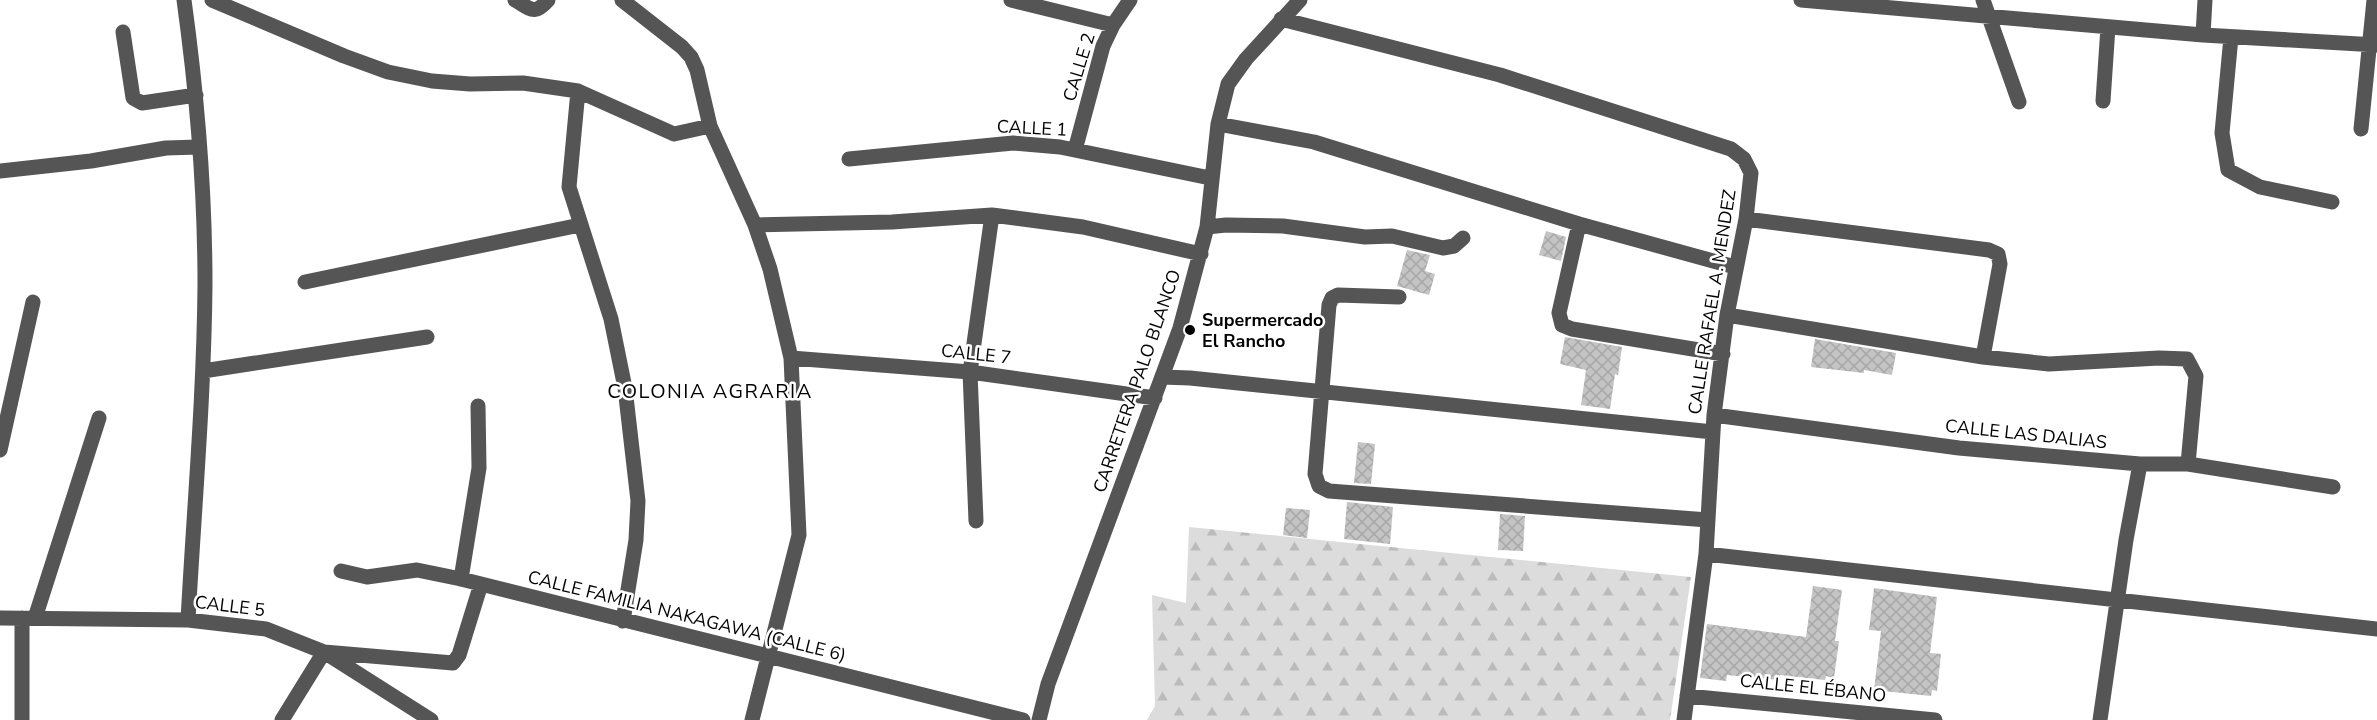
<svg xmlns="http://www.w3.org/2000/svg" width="2377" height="720" viewBox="0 0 2377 720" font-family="'Nunito Sans',sans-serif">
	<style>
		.forest { fill: url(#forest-firs) }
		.building { fill: url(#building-cross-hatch) }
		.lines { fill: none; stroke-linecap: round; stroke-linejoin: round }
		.minor { stroke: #555; stroke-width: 15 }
		.poi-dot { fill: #000; stroke: #fff; stroke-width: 2 }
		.labels { text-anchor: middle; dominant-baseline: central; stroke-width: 5; stroke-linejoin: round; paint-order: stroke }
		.street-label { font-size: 18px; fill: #000; stroke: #fff }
		.poi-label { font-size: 18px; font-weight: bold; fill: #000; stroke: #fff; text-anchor: start }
		.neighbourhood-label { font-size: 20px; letter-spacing: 1.5px; fill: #000; stroke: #fff }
	</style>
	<defs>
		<pattern id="forest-firs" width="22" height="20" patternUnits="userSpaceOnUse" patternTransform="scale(1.5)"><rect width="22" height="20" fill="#dcdcdc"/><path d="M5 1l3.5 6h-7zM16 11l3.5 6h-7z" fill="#bbb"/></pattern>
		<pattern id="building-cross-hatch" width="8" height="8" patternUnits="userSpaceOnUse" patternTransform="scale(1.5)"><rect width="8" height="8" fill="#c4c4c4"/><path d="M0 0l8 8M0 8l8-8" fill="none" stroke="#a7a7a7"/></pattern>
	</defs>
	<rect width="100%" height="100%" fill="#fff"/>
	<path class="forest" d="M1189,527L1691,577L1670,720H1147L1155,706L1152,595L1186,603Z"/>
	<path class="building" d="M1546,231L1566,237L1561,261L1539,255Z
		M1407,250L1430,255L1425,271L1435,274L1429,295L1397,286Z
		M1565,337L1622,347L1618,375L1615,374L1610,409L1581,405L1586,370L1560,364Z
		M1815,339L1896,353L1892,375L1864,370V373L1811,367Z
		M1358,442L1375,444L1371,484L1354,483Z
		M1347,502L1393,507L1390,544L1344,539Z
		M1286,508L1310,510L1307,538L1283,535Z
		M1500,514L1525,516L1523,551L1498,550Z
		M1813,586L1842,590L1835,641H1839L1834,678L1826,676L1825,680L1780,675V680L1727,675L1726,681L1700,678L1707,624L1806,637Z
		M1874,588L1937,597L1930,653L1941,654L1937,691L1932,690L1931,696L1874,690L1881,631L1869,630Z"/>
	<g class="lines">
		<path class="minor" d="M184,0C197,94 205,190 205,285C204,397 194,509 188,620
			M212,0L344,56L388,72L432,81L470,84L523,83L578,91L674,134L710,126
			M515,0C531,9 534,16 548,0
			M622,0L682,47L691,57L697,70L710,126L755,225L770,269L791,358L799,535L752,720
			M1011,0L1113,25
			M1801,0L2203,35L2377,45
			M1983,0L2019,102
			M1281,19L1500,75L1731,149L1744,159L1751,173L1746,219L1727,315L1714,415L1706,554L1684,720
			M123,32L133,98L142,103L196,95
			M2203,35L2205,0
			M2231,37L2222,133L2228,170L2260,187L2332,202
			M578,91L569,187L611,319L625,388L638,501L636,540L623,621
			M2103,101L2108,27
			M1218,124L1314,142L1579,224L1735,267
			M2361,129L2374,0
			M1075,150L1103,46L1113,25L1130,0
			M849,159L1013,143L1060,147L1210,178
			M0,171L91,161L166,148L199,147
			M1746,219L1989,250L1998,254L2000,264L1983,357
			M1579,224L1559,313L1562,325L1572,329L1723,354
			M755,225L892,222L992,215L1083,227L1201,254
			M1207,227L1226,225L1283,226L1365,237L1392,236L1443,248L1454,246L1463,238
			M305,282L580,225
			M1399,297L1338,295L1332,298L1329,305L1315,474L1319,486L1329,491L1708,520
			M1727,315L1983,357L2049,364L2159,358L2187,359L2196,376L2188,464
			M791,358L970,372L1155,398
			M203,371L427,337
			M1162,377L1190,378L1713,432
			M1714,415L1959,448L2140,464H2188L2333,487
			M0,450L33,302
			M976,521L970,372L992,215
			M1706,554L2377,629
			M341,571L367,577L417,570L461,579L1023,720
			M461,579L479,468L478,406
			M0,618L188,620L266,629L324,652L431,720
			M35,618L99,418
			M1687,696L1935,720
			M22,720V618
			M282,720L324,652L453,663L459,655L481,584
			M1039,720L1048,684L1180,328L1207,227L1218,124L1228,84L1246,59L1300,0
			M2100,720L2126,540L2140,464"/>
	</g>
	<circle class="poi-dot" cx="1190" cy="330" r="6"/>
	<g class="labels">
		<g class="street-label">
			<text transform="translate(1079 67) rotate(-73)">CALLE 2</text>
			<text transform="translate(1032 128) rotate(3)">CALLE 1</text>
			<text transform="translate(1712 302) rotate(-81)">CALLE RAFAEL A. MENDEZ</text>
			<text transform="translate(976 354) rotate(6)">CALLE 7</text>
			<text transform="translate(1137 381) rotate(-71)">CARRETERA PALO BLANCO</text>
			<text transform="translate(2026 434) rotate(6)">CALLE LAS DALIAS</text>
			<text transform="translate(230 606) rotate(7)">CALLE 5</text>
			<text transform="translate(687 616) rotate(14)">CALLE FAMILIA NAKAGAWA (CALLE 6)</text>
			<text transform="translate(1813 688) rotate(6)">CALLE EL ÉBANO</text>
		</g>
		<g class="poi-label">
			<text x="1202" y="320">Supermercado<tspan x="1202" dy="21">El Rancho</tspan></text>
		</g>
		<g class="neighbourhood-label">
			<text x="710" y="391">COLONIA AGRARIA</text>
		</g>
	</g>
</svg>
